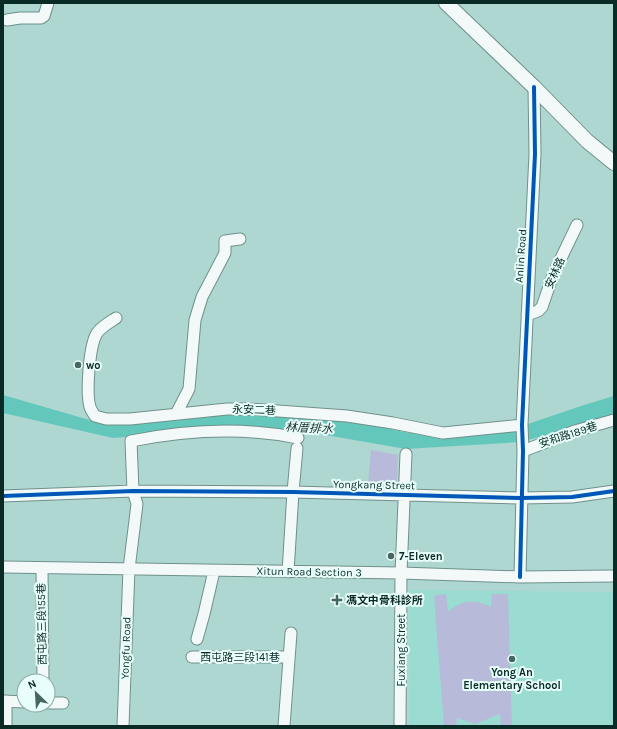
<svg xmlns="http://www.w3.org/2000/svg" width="617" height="729" viewBox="0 0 617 729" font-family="Karla,'Noto Sans TC',sans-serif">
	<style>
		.built { fill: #9adbd2 }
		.green { fill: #b7bad9 }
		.water { fill: #64c7bb }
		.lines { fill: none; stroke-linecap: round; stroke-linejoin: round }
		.minor-casing { stroke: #6f908b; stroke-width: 13 }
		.major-casing { stroke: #6f908b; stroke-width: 16 }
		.minor { stroke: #f3f9f8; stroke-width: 11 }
		.major { stroke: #f3f9f8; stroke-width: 14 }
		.cycleway-casing { stroke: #e8fefa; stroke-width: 6 }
		.cycleway { stroke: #0057b8; stroke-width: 4 }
		.poi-dot { fill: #446762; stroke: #e8fefa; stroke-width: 1.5 }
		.labels { text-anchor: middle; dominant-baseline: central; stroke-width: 4; stroke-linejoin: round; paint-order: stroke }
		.street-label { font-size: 11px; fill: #0a2a26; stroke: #e8fefa }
		.poi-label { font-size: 11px; font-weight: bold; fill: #0a2a26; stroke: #e8fefa; text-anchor: start }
		.water-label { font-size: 12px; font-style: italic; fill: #15302c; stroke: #e8fefa }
	</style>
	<rect width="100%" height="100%" fill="#afd7d1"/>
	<path class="built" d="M410,590L614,592V726H409Z"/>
	<path class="green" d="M371,450L398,455L397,483L368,484Z
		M446,594L448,612C461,600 476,599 491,607L492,594H508L512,726H501L500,714L475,724L457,718L456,726H444L434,596Z"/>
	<path class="water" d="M3,395L100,423L234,412L367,424L409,433L479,436L513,429L584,405L614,396V416L521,442L406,449L297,430L212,427L159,434L113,438L3,413Z"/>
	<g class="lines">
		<defs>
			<path id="minor" d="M7,20L20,18H41L44,16L48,3
				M527,315L538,311L542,307L553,275L577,225
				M116,318C110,322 101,327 97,333C89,346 86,393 90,407C91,410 93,413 95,416L106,419H130L227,409H249L347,416L393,423L443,433L522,425
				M176,414L189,389L195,320L202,297L225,253V241L240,239
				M523,451L575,431L614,420
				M3,496L133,491L293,492L521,498L572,497L614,491
				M3,567L401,573L520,577L614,576
				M42,568L43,681
				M288,572L293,492L297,448
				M520,577L523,451L522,425L535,154L534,87
				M197,639L204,614L214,571
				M192,657H288
				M3,701L24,702
				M48,703H63
				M6,726V701
				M123,726L129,569L137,504L133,491L131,441C186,430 244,427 298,438
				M284,726L291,633
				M400,726L401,573L406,454"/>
			<path id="major" d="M446,3L534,87L587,141L614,163"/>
		</defs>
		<use href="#minor" class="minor-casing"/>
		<use href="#major" class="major-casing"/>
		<use href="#minor" class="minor"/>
		<use href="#major" class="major"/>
		<defs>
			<path id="cycleway" d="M3,496L133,491L293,492L521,498L572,497L614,491
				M520,577L523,451L522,425L535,154L534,87"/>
		</defs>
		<use href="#cycleway" class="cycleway-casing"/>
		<use href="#cycleway" class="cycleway"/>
	</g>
	<g class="poi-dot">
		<circle cx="78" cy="365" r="4"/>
		<circle cx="391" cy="556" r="4"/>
		<path d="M335 594h4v4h4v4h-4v4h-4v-4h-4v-4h4z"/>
		<circle cx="512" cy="659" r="4"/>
	</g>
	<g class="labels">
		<g class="street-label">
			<text transform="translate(521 256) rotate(-86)">Anlin Road</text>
			<text transform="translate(555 273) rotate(-66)">安林路</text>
			<text transform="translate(254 410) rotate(2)">永安二巷</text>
			<text transform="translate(568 435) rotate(-18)">安和路189巷</text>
			<text transform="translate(374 485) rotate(1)">Yongkang Street</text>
			<text transform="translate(309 572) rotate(1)">Xitun Road Section 3</text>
			<text transform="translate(42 624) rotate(-91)">西屯路三段155巷</text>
			<text transform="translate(126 648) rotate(-88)">Yongfu Road</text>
			<text transform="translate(401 650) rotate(-90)">Fuxiang Street</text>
			<text x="240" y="657">西屯路三段141巷</text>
		</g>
		<g class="poi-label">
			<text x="86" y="365">wo</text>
			<text x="399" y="556">7-Eleven</text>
			<text x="346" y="600">馮文中骨科診所</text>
			<text x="512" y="672" text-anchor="middle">Yong An<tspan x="512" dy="13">Elementary School</tspan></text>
		</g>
		<g class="water-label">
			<text transform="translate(309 428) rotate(3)">林厝排水</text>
		</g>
	</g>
	<rect width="617" height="729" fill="none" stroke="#0a2a26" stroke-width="8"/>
	<g transform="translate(36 693) rotate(335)"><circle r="19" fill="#e8fefa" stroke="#8fa9a5"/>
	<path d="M0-3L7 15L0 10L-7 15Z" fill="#446762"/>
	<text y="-6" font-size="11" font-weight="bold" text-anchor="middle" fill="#0a2a26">N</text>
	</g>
</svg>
